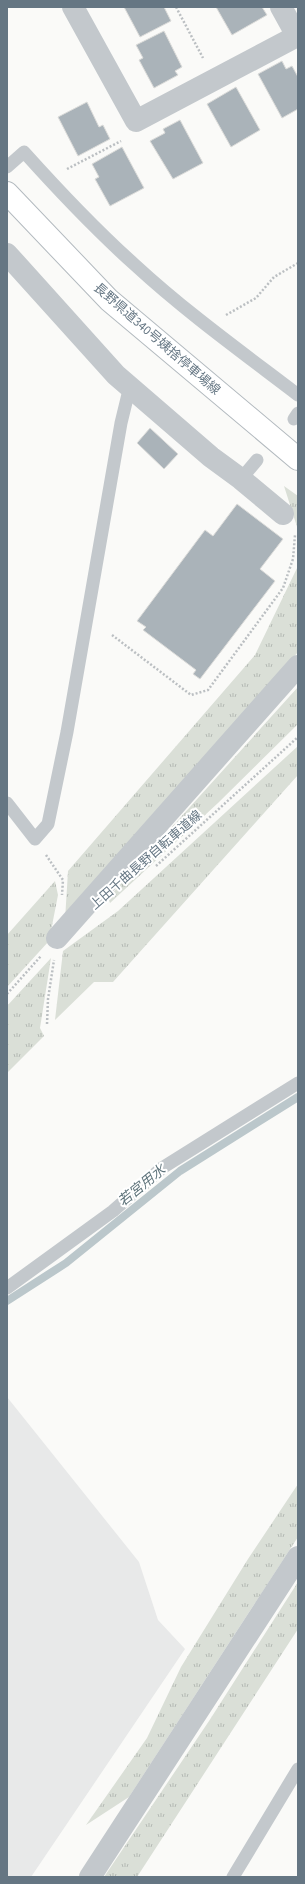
<svg xmlns="http://www.w3.org/2000/svg" width="305" height="1884" viewBox="0 0 305 1884" font-family="'Source Sans 3','Noto Sans JP',sans-serif">
	<style>
		.built { fill: #e8e9e9 }
		.grass { fill: url(#grass-tufts) }
		.lines { fill: none; stroke-linecap: round; stroke-linejoin: round }
		.stream { stroke: #bbc7cb; stroke-width: 8 }
		.building { fill: #aab3b9; stroke: #dcdcda }
		.secondary-casing { stroke: #b3babf; stroke-width: 24 }
		.path { stroke: #bbbfc2; stroke-width: 2.5; stroke-dasharray: 2 2; stroke-linecap: butt }
		.lane { stroke: #c3c8cc; stroke-width: 13 }
		.street { stroke: #c3c8cc; stroke-width: 22 }
		.secondary { stroke: #fff; stroke-width: 22 }
		.labels { text-anchor: middle; dominant-baseline: central; stroke-width: 4; stroke-linejoin: round; paint-order: stroke }
		.street-label { font-size: 13px; fill: #657683; stroke: #fff }
		.water-label { font-size: 14px; font-style: italic; fill: #60757c; stroke: #fff }
	</style>
	<defs>
		<pattern id="grass-tufts" width="24" height="20" patternUnits="userSpaceOnUse"><rect width="24" height="20" fill="#dadfd7"/><path d="M3 7l-1-3M5 7V3M7 7l1-3M15 17l-1-3M17 17v-4M19 17l1-3" fill="none" stroke="#b4b9b4"/></pattern>
	</defs>
	<rect width="100%" height="100%" fill="#fafaf8"/>
	<path class="built" d="M7,1397L139,1562L158,1620L185,1649L31,1877H7Z"/>
	<path class="grass" d="M284,486L298,496V530Z
		M298,566V652L65,920L68,871L255,655Z
		M298,687V724L218,803L110,903L108,898Z
		M298,746V775L113,982H94L55,1020L63,951L118,911Z
		M55,881L58,895L49,941L7,987V935Z
		M51,958L40,1028L44,1036L7,1073V1006Z
		M298,1484V1537L129,1797L86,1825L147,1738L181,1667L248,1559Z
		M298,1582V1629L137,1877H104L209,1721Z"/>
	<g class="lines">
		<path class="stream" d="M7,1301L66,1263L180,1171L298,1097"/>
	</g>
	<path class="building" d="M124,7H164L171,21L140,37Z
		M216,7H262L267,15L232,35Z
		M164,31L182,67L175,71L178,75L154,88L139,60L143,58L136,45Z
		M282,61L286,69L292,66L298,77V109L282,118L258,74Z
		M236,87L260,130L231,147L207,104Z
		M87,102L99,127L103,125L110,139L78,156L58,117Z
		M180,120L203,163L173,179L150,141L165,133L163,129Z
		M122,147L144,188L110,206L95,179L99,177L92,164Z
		M150,428L178,454L164,469L137,443Z
		M237,504L283,539L260,569L275,581L200,679L193,674L196,670L143,630L146,627L137,621L205,530L213,536Z"/>
	<g class="lines">
		<defs>
			<path id="secondary" d="M7,193L109,300L298,459"/>
		</defs>
		<use href="#secondary" class="secondary-casing"/>
		<path class="path" d="M176,7L203,58
			M67,169L121,141
			M226,315L256,298L274,277L298,263
			M112,635L191,695L208,690L283,588L293,559L295,535
			M46,855L63,880L62,895
			M156,866L298,737
			M7,994L41,956
			M47,1024L48,999L54,960"/>
		<path class="lane" d="M7,167L24,152C59,191 96,230 135,265C186,312 243,353 298,395
			M294,419L298,413
			M241,479L257,460
			M7,803L35,839L48,824L67,732L121,423L130,386
			M7,1288L113,1211L162,1168L298,1083
			M233,1877L298,1769"/>
		<path class="street" d="M73,7L136,121L297,36L281,7
			M7,254L116,375L211,457L241,479L283,514
			M57,938L298,666
			M90,1877L298,1557"/>
		<use href="#secondary" class="secondary"/>
	</g>
	<g class="labels">
		<g class="street-label">
			<text transform="translate(157 339) rotate(41)">長野県道340号姨捨停車場線</text>
			<text transform="translate(146 860) rotate(-41)">上田千曲長野自転車道線</text>
		</g>
		<g class="water-label">
			<text transform="translate(142 1186) rotate(-39)">若宮用水</text>
		</g>
	</g>
	<rect width="305" height="1884" fill="none" stroke="#657683" stroke-width="16"/>
</svg>
